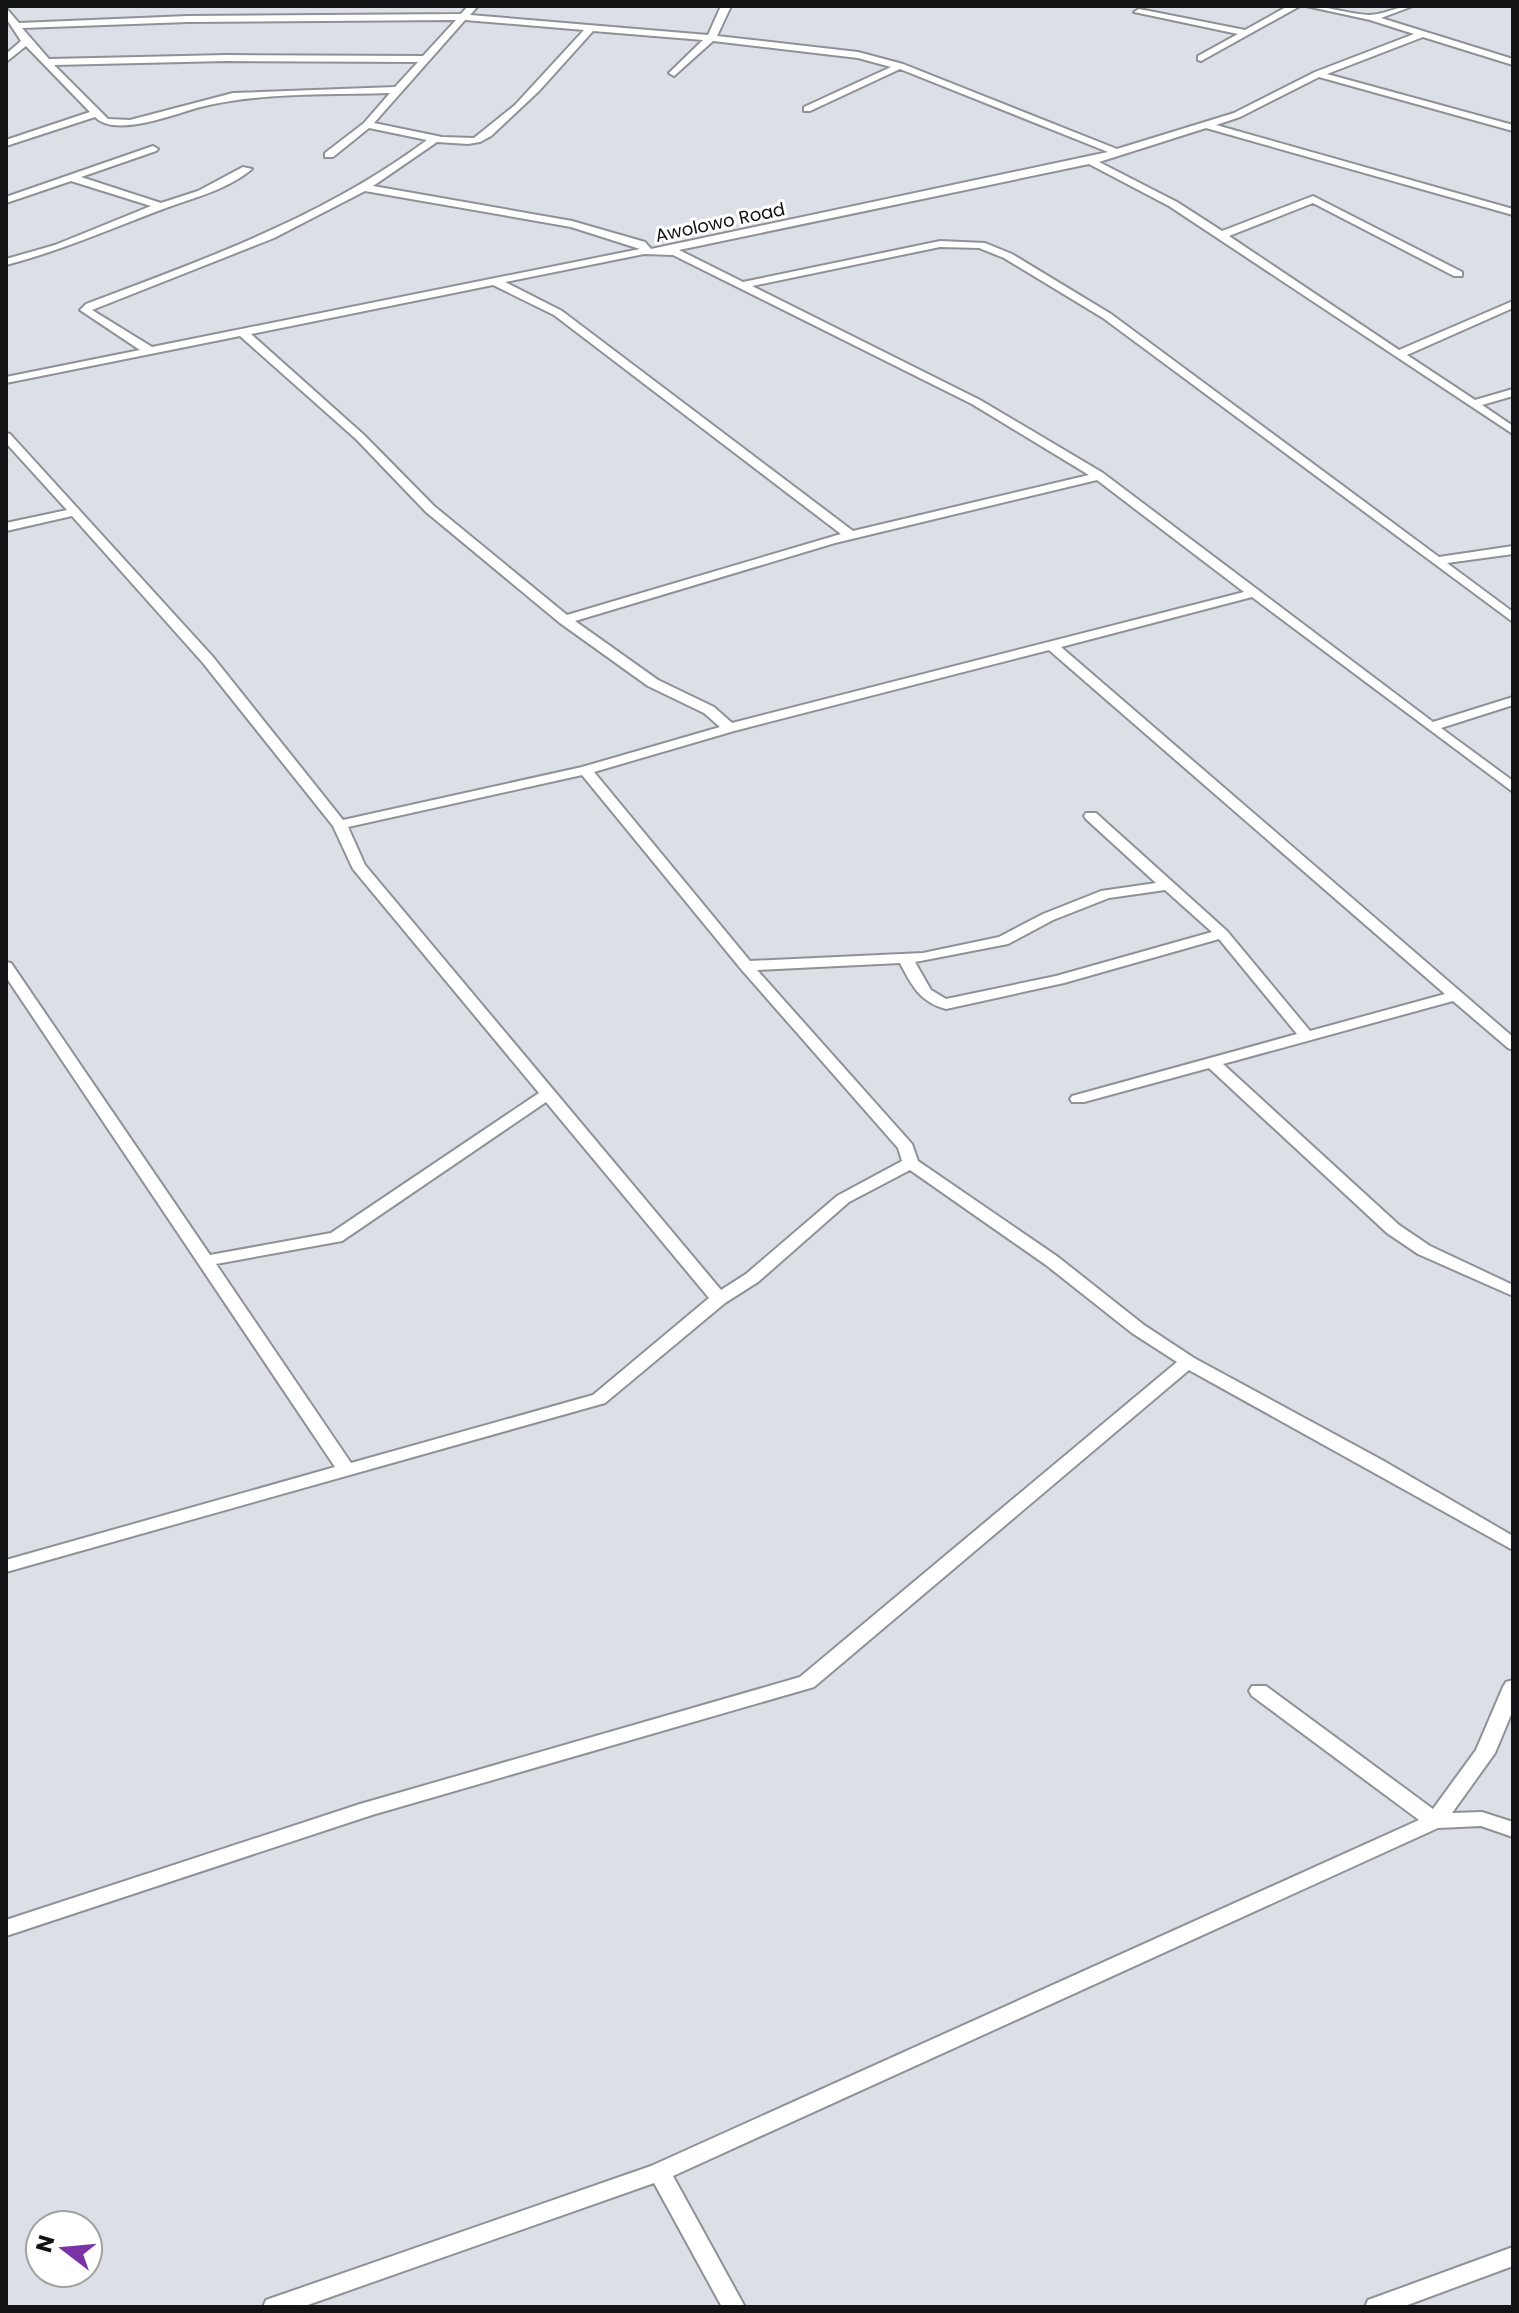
<svg xmlns="http://www.w3.org/2000/svg" width="1519" height="2313" viewBox="0 0 1519 2313" font-family="Poppins,sans-serif">
	<style>
		.lines { fill: none; stroke-linecap: round; stroke-linejoin: round }
		.minor-casing { stroke: #8f9198; stroke-width: 4 }
		.minor { fill: #fff; fill-rule: evenodd }
		.labels { text-anchor: middle; dominant-baseline: central; stroke-width: 6; stroke-linejoin: round; paint-order: stroke }
		.far-street-label { font-size: 18px; fill: #131316; stroke: #fff }
	</style>
	<rect width="100%" height="100%" fill="#dcdfe6"/>
	<g class="lines">
		<defs>
			<path id="minor" d="M468,6H478L470,15L708,35L721,6H731L717,36L858,52L903,64L1117,149L1234,113L1315,72L1414,34L1370,20L1306,6C1328,6 1348,14 1369,15C1384,15 1397,6 1413,6L1381,18L1513,59V65L1423,37L1327,74L1513,125V131L1319,77L1240,117L1216,125L1513,209V215L1206,128L1099,162L1177,202L1222,231L1313,196L1462,272V276H1454L1313,203L1229,236L1399,350L1513,301V308L1407,355L1475,400L1513,389V396L1482,405L1513,426V434L1169,206L1089,164L679,250L743,282L940,241L985,243L1012,254L1111,314L1439,557L1513,546V554L1447,563L1513,612V622L1103,318L1004,258L979,248L940,247L752,286L980,400L1103,473L1433,722L1513,697V705L1441,728L1513,781V792L1252,597L1061,647L1513,1037V1050L1508,1048L1453,1001L1223,1064L1399,1225L1430,1246L1513,1285V1296L1418,1254L1387,1233L1209,1068L1084,1102H1072L1070,1099L1072,1096L1297,1034L1219,939L1064,983L946,1009C920,1002 912,986 900,963L757,970L912,1144L918,1161L1058,1257L1144,1325L1194,1358L1382,1460L1513,1536V1550L1189,1370L814,1687L372,1815L6,1936V1920L360,1804L800,1677L1177,1362L1132,1333L1046,1265L910,1170L849,1202L758,1282L725,1303L605,1403L6,1572V1560L335,1467L6,977V962L11,963L210,1255L331,1233L539,1093L353,869L333,826L203,663L72,516L6,531V523L67,510L6,443V433L10,434L213,657L343,820L582,767L720,727L704,713L648,686L560,623L426,512L356,439L240,336L6,383V377L140,350L80,310L86,304C205,259 324,217 427,140L369,128L333,157H325V153L364,123L390,93C327,95 261,92 200,107C175,114 115,138 95,117L6,146V140L90,112L26,46L6,62V54L21,41L6,18V8L19,23L188,16L461,14ZM456,20L423,56L227,55L49,59L22,28L188,22ZM465,20L584,30L515,105L474,138L442,137L374,123ZM593,31L703,40L671,71L669,73L674,76L713,41L858,58L891,67L804,107V111H810L900,69L1108,152L651,249L645,242L572,221L373,186L437,142L468,144L480,142L491,136L539,91ZM227,61L418,62L395,87L233,93L130,120L108,119L54,65ZM365,191L571,227L640,249L152,347L92,310L274,238ZM644,254L673,255L972,404L1089,475L853,531L562,311L505,282ZM493,285L554,315L841,534L567,615L434,506L364,435L251,334ZM1097,480L1244,592L732,723L714,707L658,680L575,621L835,543ZM1049,650L1445,994L1310,1031L1227,931L1096,813H1086L1084,816L1086,819L1156,883L1101,891L1043,914L999,937L923,953L750,961L594,772L734,731ZM582,775L741,969L898,1148L902,1161L837,1196L746,1274L721,1290L365,865L348,827ZM1165,890L1212,932L1056,976L946,999L931,990L915,962L1008,944L1053,920L1109,898ZM546,1102L709,1298L593,1395L351,1463L216,1264L342,1241Z
				M1288,6H1300L1201,61L1198,60V56L1238,34L1134,12L1139,9L1245,30Z
				M153,146L158,149L156,151L81,177L161,203L198,191L243,167L252,169C227,190 193,198 163,209C110,229 60,251 6,265V259L55,245L151,206L71,181L6,203V197Z
				M1513,1680V1710L1495,1753L1452,1813L1482,1812L1513,1822V1837L1481,1826L1438,1828L673,2176L745,2307H722L654,2183L302,2307H263L266,2300L651,2166L1419,1820L1252,1696L1249,1691L1252,1686H1266L1433,1809L1476,1750L1503,1687L1506,1682Z
				M1513,2247V2266L1402,2307H1365L1368,2300Z"/>
		</defs>
		<use href="#minor" class="minor-casing"/>
		<use href="#minor" class="minor"/>
	</g>
	<g class="labels">
		<g class="far-street-label">
			<text transform="translate(720 222) rotate(-12)">Awolowo Road</text>
		</g>
	</g>
	<rect width="1519" height="2313" fill="none" stroke="#131316" stroke-width="16"/>
	<g transform="translate(64 2249) rotate(286)"><circle r="38" fill="#ffffff" stroke="#a1a1a2" stroke-width="2"/>
	<path d="M0-6L14 30L0 20L-14 30Z" fill="#7a33a5"/>
	<text y="-12" font-size="22" font-weight="bold" text-anchor="middle" fill="#131316">N</text>
	</g>
</svg>
